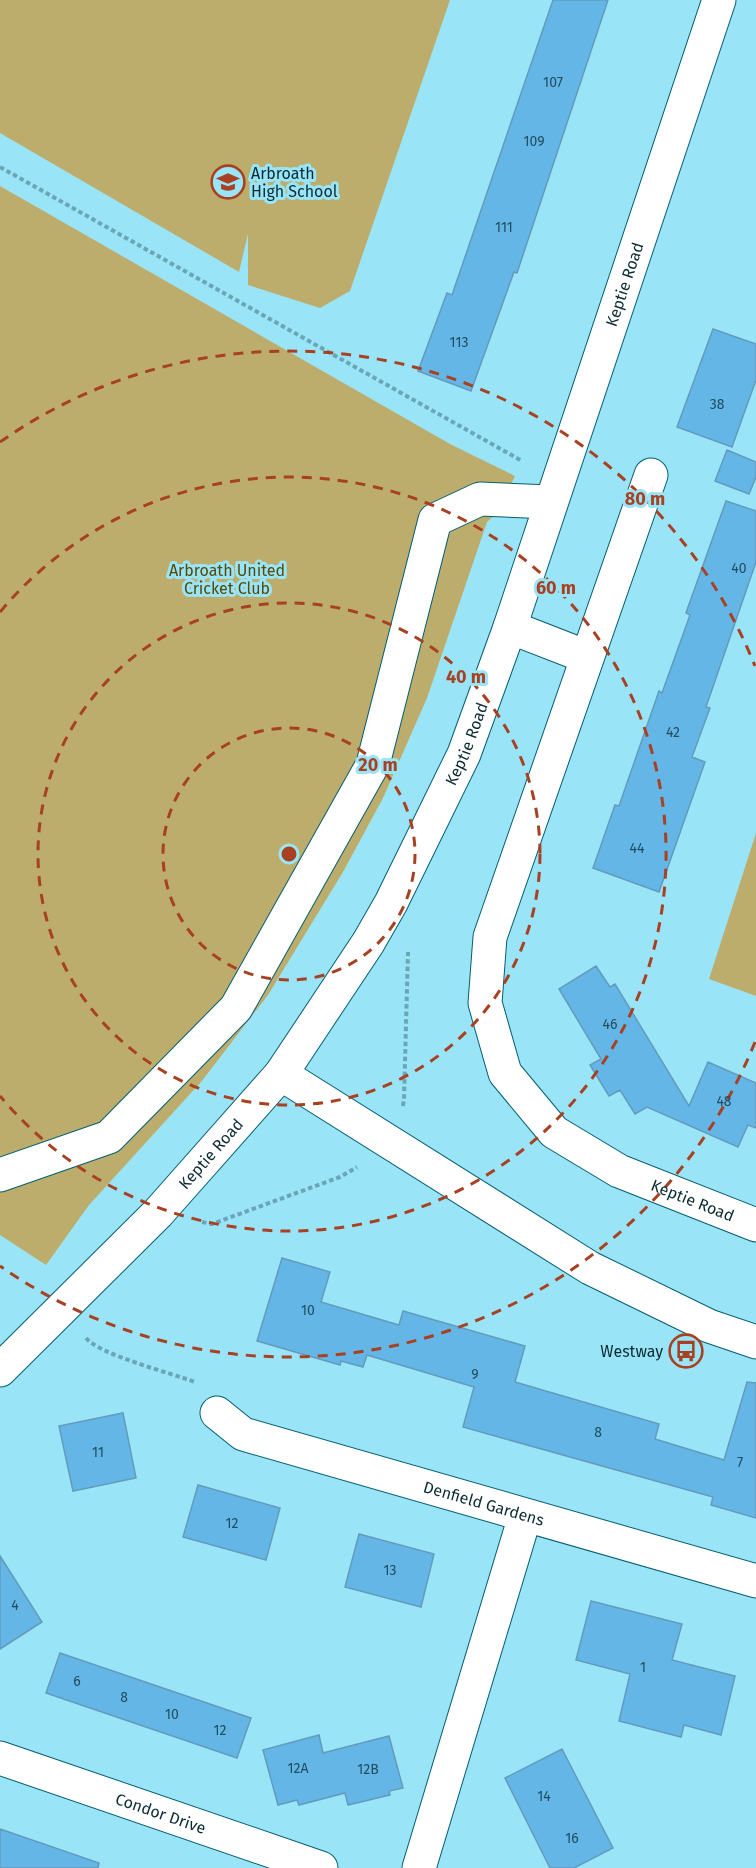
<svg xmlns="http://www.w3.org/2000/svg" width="756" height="1868" viewBox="0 0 756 1868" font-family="'Fira Sans',sans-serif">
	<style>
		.green { fill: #bcad6d }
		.building { fill: #64b6e6; stroke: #639bbd; stroke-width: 1.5 }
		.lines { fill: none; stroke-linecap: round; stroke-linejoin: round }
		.minor-casing { stroke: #045e6f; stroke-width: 35 }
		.major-casing { stroke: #045e6f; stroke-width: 35 }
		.path { stroke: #6aa6b6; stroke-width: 4; stroke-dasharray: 4.5 3; stroke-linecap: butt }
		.minor { stroke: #fff; stroke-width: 33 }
		.major { stroke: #fff; stroke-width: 33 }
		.ring { fill: none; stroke: #a84022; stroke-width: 3; stroke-dasharray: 10 8 }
		.labels { text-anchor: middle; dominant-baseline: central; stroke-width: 6; stroke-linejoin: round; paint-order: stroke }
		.number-label { font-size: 14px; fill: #214e60 }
		.poi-label { font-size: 16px; fill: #0b2b33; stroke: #9ae4f8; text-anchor: start }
		.street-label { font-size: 16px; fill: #0b2b33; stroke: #9ae4f8 }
		.park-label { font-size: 16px; fill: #564904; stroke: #9ae4f8 }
		.centre { fill: #a84022; stroke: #9ae4f8; stroke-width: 3 }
		.ring-label { font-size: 18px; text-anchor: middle; font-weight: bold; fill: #a84022; stroke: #9ae4f8; stroke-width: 6; stroke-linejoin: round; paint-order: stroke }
	</style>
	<rect width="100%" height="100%" fill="#9ae4f8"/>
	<path class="green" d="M0,0H450L350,291L320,308L248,285V234L239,272L0,133Z
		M0,186L450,444L515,476L497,513L487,522L427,698L383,798L343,872L268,995L201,1082L89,1205L46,1265L0,1235Z
		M756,833V996L709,979Z"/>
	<path class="building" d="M553,0H608L517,273L514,272L471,391L418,371L447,293L452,295Z
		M713,329L756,344V380L732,447L677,427Z
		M727,450L756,462V477L749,494L715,481Z
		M726,501L756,511V562L706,707L710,708L692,757L705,762L659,892L593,868L615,805L619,806L659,691L662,693L690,615L686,613Z
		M596,966L610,987L615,984L689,1106L708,1062L756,1083V1128L748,1125L738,1147L647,1107L635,1114L620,1090L609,1096L590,1065L601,1059L559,989Z
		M282,1258L330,1272L321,1302L399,1325L403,1311L525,1346L515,1382L659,1424L655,1439L724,1460L747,1382L756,1383V1518L711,1505L713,1497L463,1427L474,1387L367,1355L363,1367L341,1361L340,1365L257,1341Z
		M123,1413L136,1478L73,1491L59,1426Z
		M198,1485L280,1508L266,1560L183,1537Z
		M359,1534L434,1554L421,1607L345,1587Z
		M0,1556L42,1622L0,1649Z
		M591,1601L682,1624L672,1660L735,1676L721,1735L684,1725L681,1737L619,1721L630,1674L576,1660Z
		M60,1653L251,1718L237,1758L46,1693Z
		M319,1735L323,1753L389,1736L403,1788L389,1791L390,1795L348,1805L345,1793L299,1805L297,1800L278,1805L263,1750Z
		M562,1749L613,1848L574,1868H550L505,1778Z
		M0,1829L99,1863L98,1868H0Z"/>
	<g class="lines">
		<defs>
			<g id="minor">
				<path id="s1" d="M651,475L490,937L485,1003L505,1073L554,1132L619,1171L756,1225"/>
				<path d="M510,627L587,657"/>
				<path d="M0,1175L109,1137L236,1008L373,764L435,520L480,499L551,502"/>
				<path id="s2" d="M217,1413L243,1434L756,1581"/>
				<path id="s3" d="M0,1758L321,1868"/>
				<path d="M419,1868L525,1516"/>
			</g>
			<g id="major">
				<path d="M281,1074L590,1268L709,1326L756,1342"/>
				<path id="s4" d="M0,1370L158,1213L281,1074L368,943L391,903L464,754L510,627L719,0"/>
			</g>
		</defs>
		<use href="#minor" class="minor-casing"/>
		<use href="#major" class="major-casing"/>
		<path class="path" d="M0,167L522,461
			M403,1106L404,1099L408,952
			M202,1222L212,1224L340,1177L357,1167
			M86,1338C100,1355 171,1373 195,1382"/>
		<use href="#minor" class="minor"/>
		<use href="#major" class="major"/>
	</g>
	<g class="ring">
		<circle cx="289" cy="854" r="126"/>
		<circle cx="289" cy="854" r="251"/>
		<path d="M0 612A377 377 0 1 1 0 1096"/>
		<path d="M755 1042A503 503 0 0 1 0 1266M0 442A503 503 0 0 1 755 666"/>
	</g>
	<defs>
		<symbol id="school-ring" viewBox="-11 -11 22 22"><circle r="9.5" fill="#9ae4f8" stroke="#a84022" stroke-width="1.5"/><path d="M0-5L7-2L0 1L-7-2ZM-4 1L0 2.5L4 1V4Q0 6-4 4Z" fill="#a84022"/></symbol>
		<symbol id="bus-ring" viewBox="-11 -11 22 22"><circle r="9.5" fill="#9ae4f8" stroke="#a84022" stroke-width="1.5"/><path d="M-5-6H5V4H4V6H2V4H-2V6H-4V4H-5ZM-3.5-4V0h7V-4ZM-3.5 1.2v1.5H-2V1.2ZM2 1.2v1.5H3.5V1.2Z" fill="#a84022"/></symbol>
	</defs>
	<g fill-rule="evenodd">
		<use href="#school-ring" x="209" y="163" width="38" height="38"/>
		<use href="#bus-ring" x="667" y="1332" width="38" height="38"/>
	</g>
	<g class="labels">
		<g class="number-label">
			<text x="553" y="82">107</text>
			<text x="534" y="141">109</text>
			<text x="504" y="227">111</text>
			<text x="459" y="342">113</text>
			<text x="717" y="404">38</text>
			<text x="739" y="568">40</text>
			<text x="673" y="732">42</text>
			<text x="637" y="848">44</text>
			<text x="610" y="1024">46</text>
			<text x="724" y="1101">48</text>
			<text x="308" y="1310">10</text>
			<text x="475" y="1374">9</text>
			<text x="598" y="1432">8</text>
			<text x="98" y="1452">11</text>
			<text x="740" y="1462">7</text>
			<text x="232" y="1523">12</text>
			<text x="390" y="1570">13</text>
			<text x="15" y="1605">4</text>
			<text x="643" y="1667">1</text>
			<text x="77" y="1681">6</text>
			<text x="124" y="1697">8</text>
			<text x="172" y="1714">10</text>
			<text x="220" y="1730">12</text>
			<text x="298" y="1768">12A</text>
			<text x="368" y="1769">12B</text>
			<text x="544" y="1796">14</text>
			<text x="572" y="1838">16</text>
		</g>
		<g class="poi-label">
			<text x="251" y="173">Arbroath<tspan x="251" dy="18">High School</tspan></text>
			<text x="663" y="1351" text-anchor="end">Westway</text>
		</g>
		<g class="street-label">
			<text stroke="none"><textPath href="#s4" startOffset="1274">Keptie Road</textPath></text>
			<text stroke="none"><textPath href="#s4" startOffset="788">Keptie Road</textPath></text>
			<text stroke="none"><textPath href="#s4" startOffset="302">Keptie Road</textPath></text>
			<text stroke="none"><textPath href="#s1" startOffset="860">Keptie Road</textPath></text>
			<text stroke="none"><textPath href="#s2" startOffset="284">Denfield Gardens</textPath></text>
			<text stroke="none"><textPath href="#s3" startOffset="170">Condor Drive</textPath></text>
		</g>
		<g class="park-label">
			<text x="227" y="570">Arbroath United<tspan x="227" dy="18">Cricket Club</tspan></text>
		</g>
	</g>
	<circle cx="289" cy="854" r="9" class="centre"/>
	<g class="ring-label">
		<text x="645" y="505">80 m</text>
		<text x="556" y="594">60 m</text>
		<text x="466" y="683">40 m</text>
		<text x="378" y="771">20 m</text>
	</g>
</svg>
